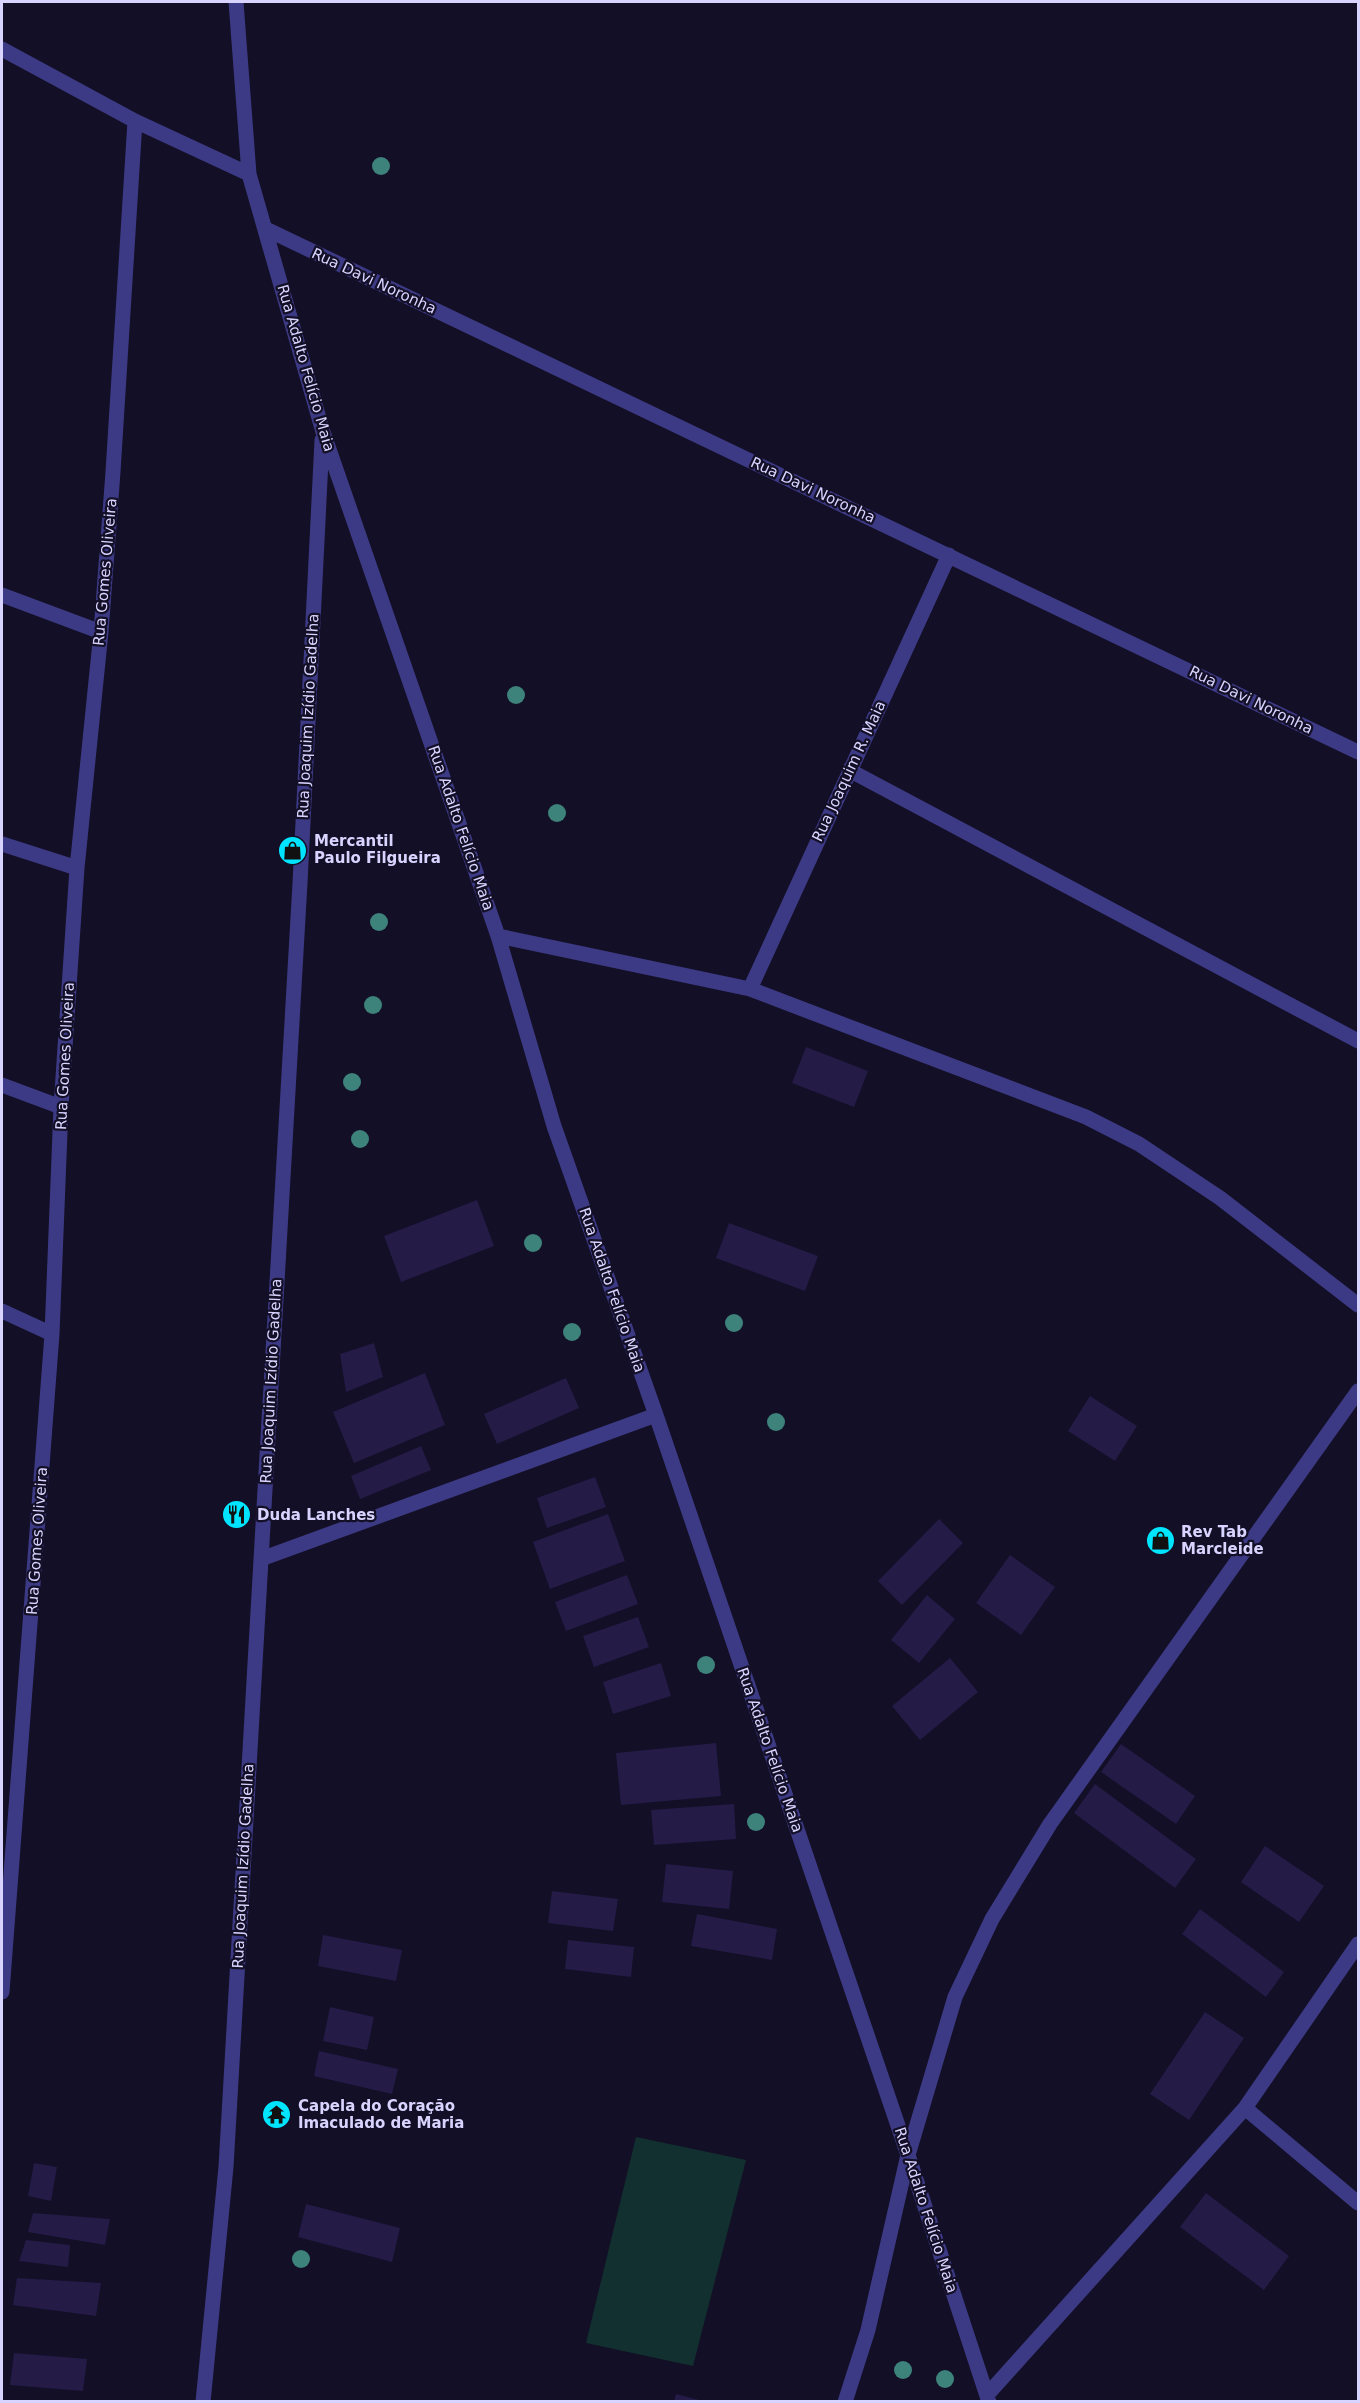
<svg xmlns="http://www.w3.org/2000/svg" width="1360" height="2403" viewBox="0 0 1360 2403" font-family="'DejaVu Sans',sans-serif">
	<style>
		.green { fill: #12302f }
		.building { fill: #241b47 }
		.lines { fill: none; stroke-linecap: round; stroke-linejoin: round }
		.minor { stroke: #3d3a85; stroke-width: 15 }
		.tree { fill: #3d827b }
		.labels { text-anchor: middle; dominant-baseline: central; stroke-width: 4.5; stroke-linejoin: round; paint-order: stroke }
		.street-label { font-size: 15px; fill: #d9d4ff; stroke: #130f26 }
		.poi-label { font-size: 15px; font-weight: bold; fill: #d9d4ff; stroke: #130f26; text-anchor: start }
	</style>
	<rect width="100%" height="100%" fill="#130f26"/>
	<path class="green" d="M636,2137L746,2160L693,2366L586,2343Z"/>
	<path class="building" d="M806,1047L868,1071L854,1107L792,1083Z
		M477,1200L494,1246L401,1282L384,1236Z
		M729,1223L818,1256L805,1291L716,1258Z
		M374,1343L383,1377L346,1392L340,1354Z
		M425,1373L445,1425L354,1463L333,1412Z
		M566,1378L579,1408L497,1444L484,1414Z
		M1090,1396L1137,1426L1115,1461L1068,1431Z
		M421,1446L431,1470L360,1499L351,1476Z
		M595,1477L606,1507L547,1528L537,1498Z
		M608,1514L625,1561L550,1589L533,1542Z
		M939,1519L963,1543L902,1605L878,1581Z
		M1010,1555L1055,1587L1021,1635L976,1603Z
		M627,1575L638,1604L566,1631L555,1602Z
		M927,1595L955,1619L919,1663L891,1640Z
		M638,1617L649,1647L594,1667L583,1636Z
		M950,1658L978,1692L920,1740L892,1706Z
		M661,1663L671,1696L613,1714L603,1682Z
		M716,1743L721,1796L621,1805L616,1753Z
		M1121,1744L1195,1796L1176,1824L1101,1772Z
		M1095,1784L1196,1859L1175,1888L1074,1813Z
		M734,1804L736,1839L654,1845L651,1810Z
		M1265,1846L1324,1886L1299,1922L1241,1882Z
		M666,1864L733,1871L729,1909L662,1902Z
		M552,1891L618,1899L613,1931L548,1923Z
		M1200,1909L1284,1972L1266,1997L1182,1934Z
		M697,1914L777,1929L772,1960L691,1946Z
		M323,1935L402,1950L396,1981L318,1966Z
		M568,1940L634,1947L631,1977L565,1969Z
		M330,2007L374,2017L367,2050L323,2041Z
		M1205,2012L1244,2038L1189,2120L1150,2094Z
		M319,2051L398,2069L392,2094L314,2076Z
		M34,2163L57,2167L51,2201L28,2196Z
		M1206,2193L1289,2256L1264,2290L1180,2227Z
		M306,2204L400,2228L392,2262L298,2237Z
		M33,2213L110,2219L105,2245L28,2232Z
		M26,2240L70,2245L68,2267L19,2261Z
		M17,2278L101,2283L96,2316L13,2305Z
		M14,2353L87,2359L83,2391L10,2385Z
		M676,2394L703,2401V2402H674Z"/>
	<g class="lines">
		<path class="minor" d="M236,2L249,174L323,432L498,936L554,1126L656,1415L908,2155L989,2402
			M2,49L135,121L249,174
			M266,229L1358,752
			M2,595L101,632
			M849,770L1358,1041
			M2,844L77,868
			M498,936L750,989L1086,1117L1139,1144L1220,1198L1358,1305
			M750,989L949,555
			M2,1085L61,1107
			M2,1311L52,1334
			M261,1559L656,1415
			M2,1992L52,1334L61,1107L77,868L101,632L113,472L135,121
			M1245,2108L1358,2203
			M987,2395L1245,2108L1358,1944
			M203,2402L226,2167L300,883L322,440
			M845,2402L868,2330L908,2155L955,1997L992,1919L1050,1824L1358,1391"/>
	</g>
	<g class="tree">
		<circle cx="381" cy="166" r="9"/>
		<circle cx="516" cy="695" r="9"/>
		<circle cx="557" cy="813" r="9"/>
		<circle cx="379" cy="922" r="9"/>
		<circle cx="373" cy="1005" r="9"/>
		<circle cx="352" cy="1082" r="9"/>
		<circle cx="360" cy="1139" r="9"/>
		<circle cx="533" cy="1243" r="9"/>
		<circle cx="734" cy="1323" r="9"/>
		<circle cx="572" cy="1332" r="9"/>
		<circle cx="776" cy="1422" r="9"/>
		<circle cx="706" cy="1665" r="9"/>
		<circle cx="756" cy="1822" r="9"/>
		<circle cx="301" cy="2259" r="9"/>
		<circle cx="903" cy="2370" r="9"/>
		<circle cx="945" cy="2379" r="9"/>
	</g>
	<defs>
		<symbol id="shop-disc" viewBox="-11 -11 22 22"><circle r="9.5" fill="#00e5ff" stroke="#130f26"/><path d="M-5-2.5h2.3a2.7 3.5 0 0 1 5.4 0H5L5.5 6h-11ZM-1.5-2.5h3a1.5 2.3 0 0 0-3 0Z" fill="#111"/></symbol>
		<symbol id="restaurant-disc" viewBox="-11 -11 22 22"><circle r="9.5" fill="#00e5ff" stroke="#130f26"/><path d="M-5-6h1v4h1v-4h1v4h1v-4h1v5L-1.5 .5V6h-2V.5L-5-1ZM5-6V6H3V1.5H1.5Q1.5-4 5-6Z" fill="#111"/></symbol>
		<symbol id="temple-disc" viewBox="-11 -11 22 22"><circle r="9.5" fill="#00e5ff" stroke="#130f26"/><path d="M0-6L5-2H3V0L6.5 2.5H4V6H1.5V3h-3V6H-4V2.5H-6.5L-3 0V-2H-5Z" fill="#111"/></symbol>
	</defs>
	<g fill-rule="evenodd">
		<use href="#shop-disc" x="276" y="834" width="33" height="33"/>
		<use href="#restaurant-disc" x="220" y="1498" width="33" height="33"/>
		<use href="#shop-disc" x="1144" y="1524" width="33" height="33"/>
		<use href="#temple-disc" x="260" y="2098" width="33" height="33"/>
	</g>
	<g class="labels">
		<g class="street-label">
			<text transform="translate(374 281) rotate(25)">Rua Davi Noronha</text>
			<text transform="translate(306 368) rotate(74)">Rua Adalto Felício Maia</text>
			<text transform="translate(813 490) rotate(25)">Rua Davi Noronha</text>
			<text transform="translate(105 572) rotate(-85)">Rua Gomes Oliveira</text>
			<text transform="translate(1251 700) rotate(26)">Rua Davi Noronha</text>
			<text transform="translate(308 716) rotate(-87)">Rua Joaquim Izídio Gadelha</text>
			<text transform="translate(849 771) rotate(-65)">Rua Joaquim R. Maia</text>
			<text transform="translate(461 828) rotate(71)">Rua Adalto Felício Maia</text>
			<text transform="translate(65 1056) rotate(-87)">Rua Gomes Oliveira</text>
			<text transform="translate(612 1290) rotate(71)">Rua Adalto Felício Maia</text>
			<text transform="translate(271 1381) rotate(-87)">Rua Joaquim Izídio Gadelha</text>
			<text transform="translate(37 1541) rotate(-86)">Rua Gomes Oliveira</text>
			<text transform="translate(770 1750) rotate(71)">Rua Adalto Felício Maia</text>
			<text transform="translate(243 1866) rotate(-87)">Rua Joaquim Izídio Gadelha</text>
			<text transform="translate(926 2210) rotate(72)">Rua Adalto Felício Maia</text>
		</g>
		<g class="poi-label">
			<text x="314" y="841">Mercantil<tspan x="314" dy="17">Paulo Filgueira</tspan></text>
			<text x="257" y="1515">Duda Lanches</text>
			<text x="1181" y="1532">Rev Tab<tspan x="1181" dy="17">Marcleide</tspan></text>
			<text x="298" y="2106">Capela do Coração<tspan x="298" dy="17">Imaculado de Maria</tspan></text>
		</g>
	</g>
	<rect width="1360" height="2403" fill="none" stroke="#d9d4ff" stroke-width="6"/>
</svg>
